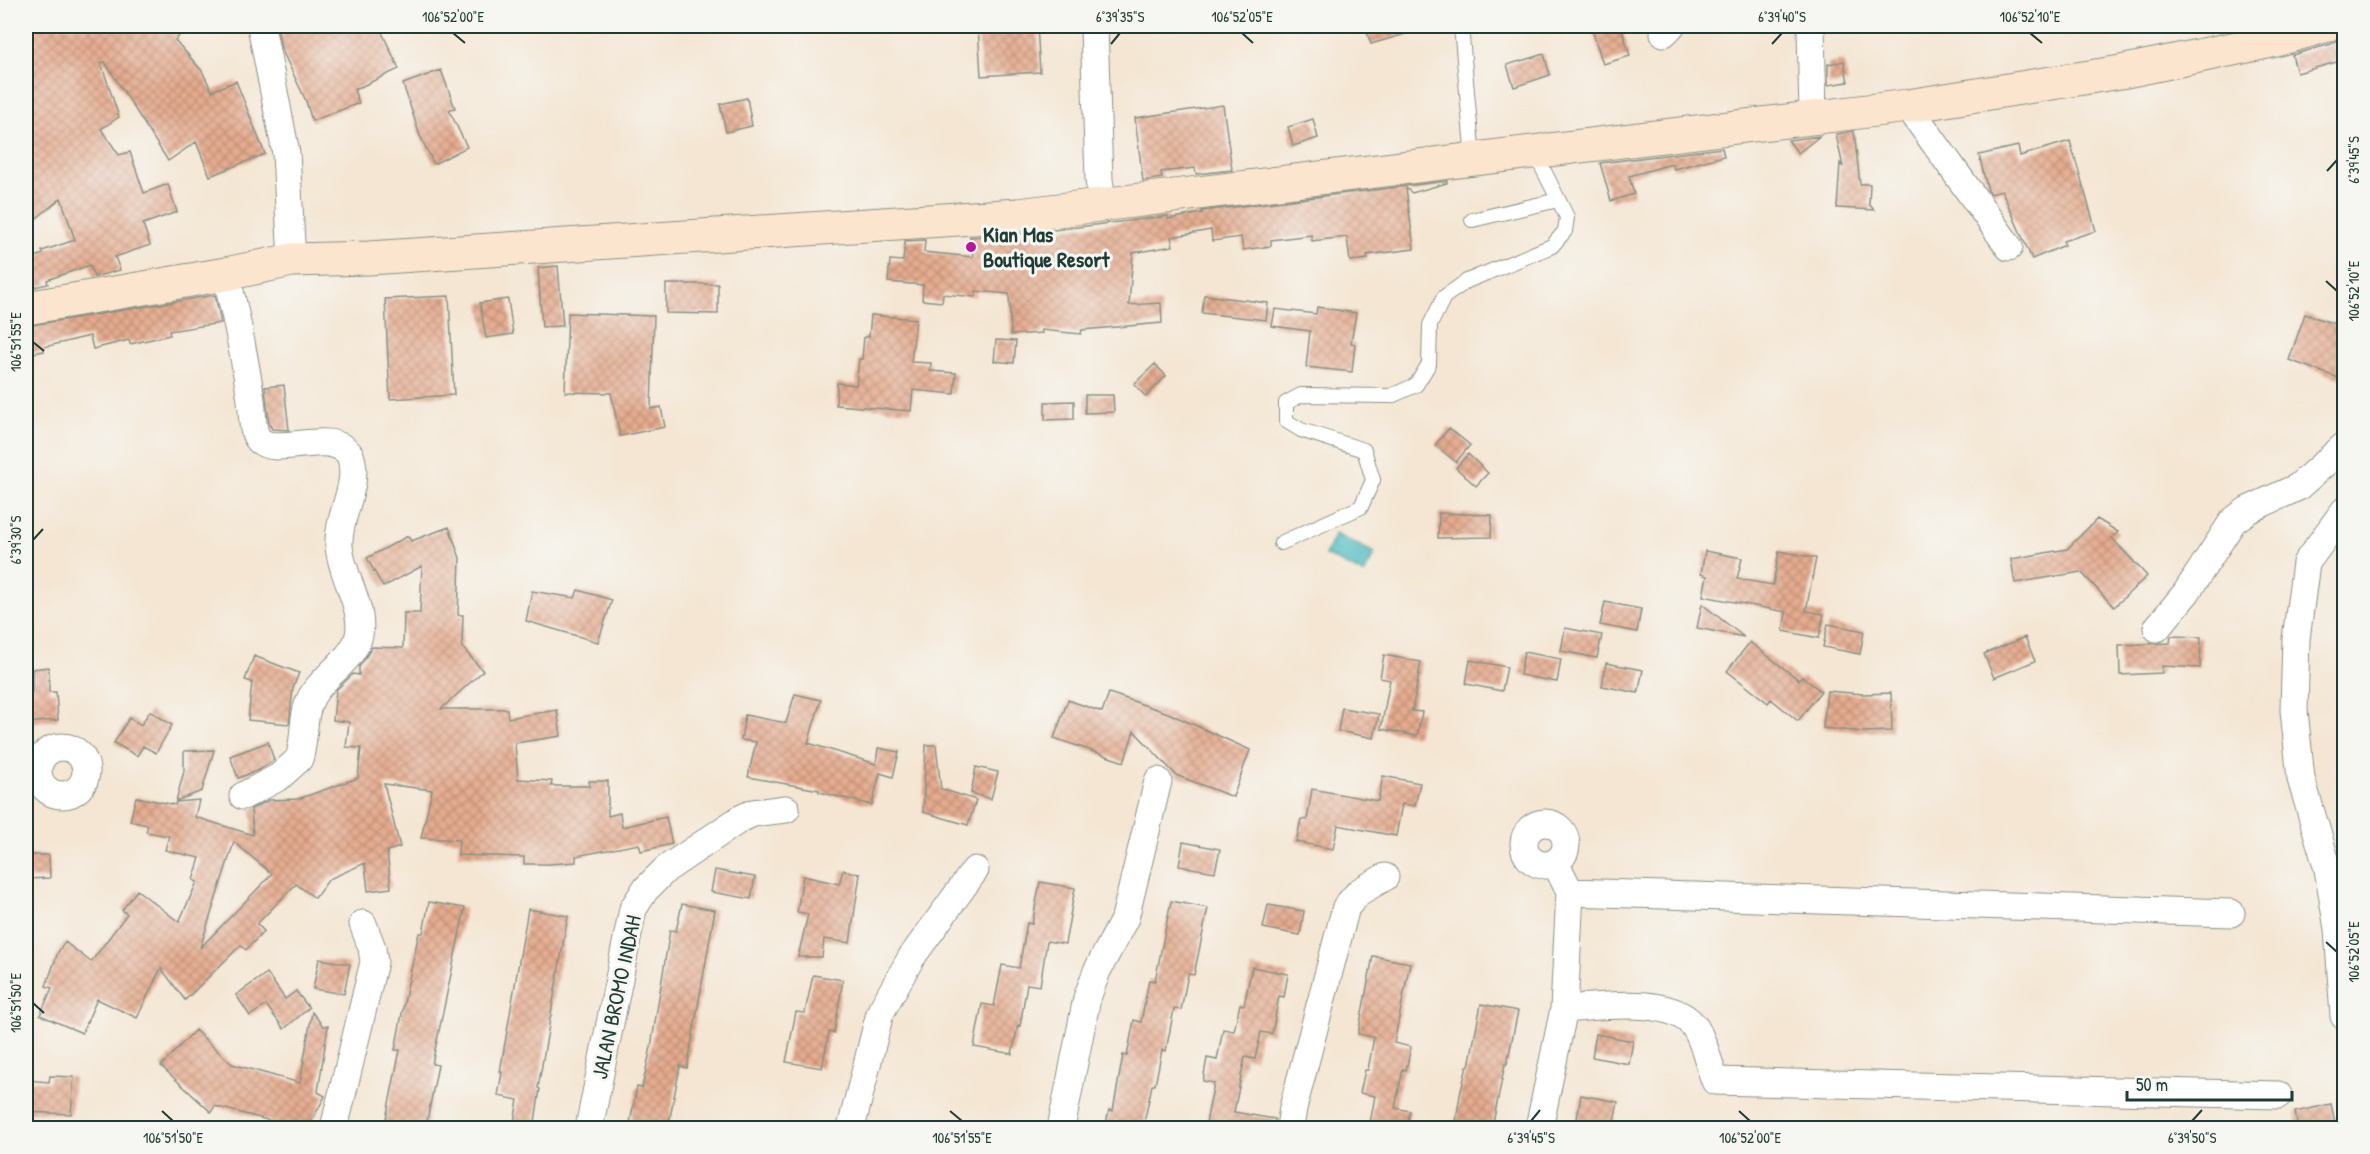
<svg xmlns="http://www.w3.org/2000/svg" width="2370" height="1154" viewBox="0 0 2370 1154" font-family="'Patrick Hand',sans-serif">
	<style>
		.water { fill: #4bbac0; stroke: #357c7a; stroke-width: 1.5 }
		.building { fill: url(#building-cross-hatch); fill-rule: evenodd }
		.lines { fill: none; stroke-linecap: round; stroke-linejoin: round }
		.lane-casing { stroke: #8a9284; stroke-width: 16 }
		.street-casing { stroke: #8a9284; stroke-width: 29 }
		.secondary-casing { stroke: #8a9284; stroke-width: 35 }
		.lane { stroke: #fff; stroke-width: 14 }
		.street { stroke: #fff; stroke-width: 27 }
		.secondary { stroke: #fce5cf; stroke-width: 33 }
		.ticks { fill: none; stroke: #1f3d34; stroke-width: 2 }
		.poi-dot { fill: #b5179e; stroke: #f6f6f2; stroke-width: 2 }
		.labels { text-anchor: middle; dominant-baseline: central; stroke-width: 6; stroke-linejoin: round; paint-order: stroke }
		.poi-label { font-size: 22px; font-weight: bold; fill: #1f3d34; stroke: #f6f6f2; text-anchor: start }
		.street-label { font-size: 22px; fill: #1f3d34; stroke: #f6f6f2 }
		.neatline { fill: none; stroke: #1f3d34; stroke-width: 2 }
		.ticks-label { font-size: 15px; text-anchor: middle; fill: #1f3d34 }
	</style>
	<defs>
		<pattern id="building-cross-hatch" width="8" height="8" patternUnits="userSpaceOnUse" patternTransform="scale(1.5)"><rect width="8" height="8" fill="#e6ac8f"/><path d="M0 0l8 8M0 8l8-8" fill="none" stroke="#ba8d76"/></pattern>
	</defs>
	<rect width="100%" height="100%" fill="#f6f6f2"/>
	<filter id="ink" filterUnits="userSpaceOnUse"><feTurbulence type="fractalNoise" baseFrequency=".0167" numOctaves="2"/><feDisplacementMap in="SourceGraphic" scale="12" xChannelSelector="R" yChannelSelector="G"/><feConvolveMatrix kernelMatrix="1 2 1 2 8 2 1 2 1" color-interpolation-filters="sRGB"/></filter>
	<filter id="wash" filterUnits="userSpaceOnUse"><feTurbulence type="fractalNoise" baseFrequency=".008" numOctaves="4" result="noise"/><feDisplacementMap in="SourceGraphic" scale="24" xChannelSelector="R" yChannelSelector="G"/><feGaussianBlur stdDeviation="1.35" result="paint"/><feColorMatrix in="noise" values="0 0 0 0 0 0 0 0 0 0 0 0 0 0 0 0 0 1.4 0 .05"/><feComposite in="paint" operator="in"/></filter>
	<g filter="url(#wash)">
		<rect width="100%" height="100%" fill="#f4e6d3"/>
		<path class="water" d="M1335,534L1375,553L1364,574L1325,555Z"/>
		<g id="blocks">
			<path class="building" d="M34,26H168L179,36L175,40L202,71L212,91L236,81L265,154L210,176L196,142L168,161L105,62L101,63L119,117L101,129L119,155L130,152L144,193L168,184L177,212L143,224L150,245L115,257L120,270L94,277L90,265L47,280L48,284L26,289V260L43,254L42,251L75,240L61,198L37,218L26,203V37Z
				M277,26H379L399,69L354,90L359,103L312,121L306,101L281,48Z
				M978,26H1037L1040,72L981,76Z
				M1365,26H1418L1419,30L1371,44Z
				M1591,26H1621L1630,56L1603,64Z
				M2343,26L2344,60L2297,73L2292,55L2331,44L2339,39Z
				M1544,54L1550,75L1514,87L1507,65Z
				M1844,61L1848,82L1828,85V64Z
				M441,70L455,108L449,110L467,147L434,164L420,136L403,84Z
				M747,98L752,126L726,132L720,104Z
				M1223,105L1232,170L1196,174L1195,168L1161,172L1162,178L1143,181L1135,118Z
				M1313,119L1318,138L1293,146L1288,127Z
				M1854,131L1860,184H1870L1869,204L1874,210L1837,208L1840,163L1843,167L1836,134Z
				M1820,136L1798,153L1788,140Z
				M2070,141L2096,231L2063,241L2065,245L2032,259L2002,191L1991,194L1988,191L1979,155L2018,146L2020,156Z
				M1722,148L1724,156L1674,169L1672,164L1629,176L1634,194L1611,201L1600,163Z
				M1447,181V183L1412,193L1406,188L1414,249L1367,255L1368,259L1350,261L1347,237L1312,241L1311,235L1271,240V246L1243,250L1241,237L1212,241L1211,230L1171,237L1173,246L1133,253L1129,305L1161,303L1162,323L1082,330L1081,334L1041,330L1042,333L1011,335L1009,294L976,291V297L943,294L942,302L922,300L923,285L888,282L890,260L903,261L905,241L925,240L924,252L973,257L970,237L1020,234L1168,216V219L1202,213V211Z
				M558,266L563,326L542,327L538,268Z
				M666,284H718V314L666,313Z
				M215,295L221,323L169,331L170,335L130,344L129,340L93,349L90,336L44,347V351L27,354L26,326Z
				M1204,295L1268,303L1266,320L1202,313Z
				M449,296L454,395L390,399L385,299Z
				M508,299L513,334L486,338L480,303Z
				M1317,307L1356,313L1351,343L1355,344L1352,372L1306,367L1310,331L1272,326L1275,309L1316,314Z
				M568,313L654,316L651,409L661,407L665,427L620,436L611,393L565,392Z
				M2305,314L2344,327V380L2289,360Z
				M871,315L916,319L911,362L931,363L930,371L956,373L954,394L913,390L911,411L836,405L837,383L856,385L859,359H862L864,337H869Z
				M996,340L1016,341L1014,363L994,361Z
				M1155,364L1166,376L1146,397L1134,384Z
				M284,385L289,430L272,429L269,424L265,387Z
				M1085,395H1113L1114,412L1085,413Z
				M1074,401V419L1045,420V402Z
				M1449,428L1470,445L1456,462L1435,445Z
				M1468,454L1488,473L1476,486L1456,468Z
				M1439,513L1492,515L1491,537L1438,538Z
				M2097,519L2118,532L2112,538L2147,576L2114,607L2081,572L2015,583L2011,559L2067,549Z
				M449,527L460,558L458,615H463L462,647L483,671L441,709H507L508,718L557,710L561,736L515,743L518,779L552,781L551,786H590L589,781H608V816L620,813L622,827L666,817L672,844L641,851L639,844L576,856V862L550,864H524V857L458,855L459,840L421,838L432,790L384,784L400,847L387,851L391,888L368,891L365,863L329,879L315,898L296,884L257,924L264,931L246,950L241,945L185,1000L161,968L137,1018L97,999L82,1033L40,1015L52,988L46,986L58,952L65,942L91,962L127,914L122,910L137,890L179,922L197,882L193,880L200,858L165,850L169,836L146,832L148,825L130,821L136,797L175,805L176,802L199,800L195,817L253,835L251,809L269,800L298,799L358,778L361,748L346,747L349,722L333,720L336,690L353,674L359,675V667L372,647L403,648L404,613H420L422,566L383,587L367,558L408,536L411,541ZM234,842L272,874L200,948Z
				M1705,551L1742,558L1737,579L1773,585L1779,551L1816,558L1806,611L1824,614L1819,638L1783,631L1786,612L1703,596L1707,576L1701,574Z
				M578,590L612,600L598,642L526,621L532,591L575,598Z
				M1605,602L1641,609L1637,632L1600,625Z
				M1702,604L1744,637L1697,628Z
				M1828,624L1864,631L1860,654L1823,647Z
				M1565,628L1602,635L1597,658L1561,651Z
				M2171,636L2201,637L2200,668L2162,666V673L2120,675L2119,645L2170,643Z
				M2025,637L2035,661L1994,678L1984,654Z
				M1750,642L1799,680L1802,677L1821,691L1798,721L1771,699L1768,703L1727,671Z
				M1524,652L1561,659L1557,682L1520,675Z
				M1384,655L1421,662L1412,711L1422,712L1417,736L1381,729L1390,680L1380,678Z
				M254,656L299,673L293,688L289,724L248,720L252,682L245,680Z
				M1470,660L1507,667L1502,691L1466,684Z
				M1606,663L1643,670L1638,693L1602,686Z
				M49,667V692H56L58,720L26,723V692H32V669Z
				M1827,691L1863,694L1891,693L1892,731L1864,732L1823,728Z
				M1109,693L1168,713L1250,750L1233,797L1176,775L1134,731L1124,762L1054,738L1068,700L1102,712Z
				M795,694L821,700L808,743L876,764L878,748L899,752L893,777L880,773L872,805L819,792V790L748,777L756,742L741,740L745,715L786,723Z
				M1342,708L1379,714L1374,738L1338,731Z
				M150,711L172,725L156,753L143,746L137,756L114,743L129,718L141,725Z
				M268,742L274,760L259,770L238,778L230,756Z
				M926,745H936L941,789L976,800L968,825L923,812Z
				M214,750L202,791L176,801L184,771V751Z
				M976,767L998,772L991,799L971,793Z
				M1383,776L1420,783L1415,806L1402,804L1396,836L1338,825L1333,849L1296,842L1301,819L1307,820L1312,789L1378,801Z
				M1183,842L1220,849L1215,872L1179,866Z
				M26,855H49L50,878L26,879Z
				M715,870L755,877L751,899L711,892Z
				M843,870L860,874L850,943L824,939L822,957H798L808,914L797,912L803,876L839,884Z
				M1040,882L1075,888L1065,944L1047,941L1040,986L1027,984L1020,1026L1018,1025L1012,1054L974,1047L982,1004L994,1006L1002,965L1019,968L1027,923L1032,924Z
				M1171,901L1208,908L1194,975L1188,974L1181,1010L1174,1009L1166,1051L1162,1050L1155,1085H1152L1143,1128H1105L1109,1110L1113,1111L1123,1055L1127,1056L1134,1020L1141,1022L1149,980L1155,981Z
				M429,902L465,908L432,1064L438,1065L427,1121L426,1128H384L400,1050H395L407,988L419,933H423Z
				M682,904L715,910L687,1068L680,1066L668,1128H629L637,1087L642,1088L651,1047L670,930L676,931Z
				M1268,905L1304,911L1300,935L1263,928Z
				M528,909L568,916L538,1088L540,1089L534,1128H513L518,1100L498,1096L502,1072H500Z
				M1373,956L1410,963L1394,1043L1411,1047L1406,1070L1403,1069L1395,1108L1410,1111L1407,1128H1369L1375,1096L1360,1093L1365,1070H1368L1374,1037L1358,1034Z
				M319,959L350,964L344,994L313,989Z
				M1252,967L1288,974L1284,997L1279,996L1272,1034L1261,1032L1255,1059L1245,1057L1234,1112L1275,1119L1274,1128H1205L1214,1083L1203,1081L1207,1058L1217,1060L1223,1029L1234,1031L1240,1004L1244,1005Z
				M267,973L285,999L296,991L309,1008L284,1029L266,1005L250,1016L236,995Z
				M813,975L843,980L834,1033L829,1032L822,1068L786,1062L796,1012L805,1013Z
				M1481,1004L1518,1011L1507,1064H1505L1492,1128H1455L1460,1095L1467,1066H1469Z
				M312,1012L323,1026H328L318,1092L325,1096L308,1128H267L271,1121L215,1106L211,1112L161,1066L195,1030L232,1064L300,1083Z
				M1596,1034L1633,1041L1629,1064L1592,1057Z
				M50,1076L74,1077L71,1114L26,1112V1080L49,1082Z
				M1581,1095L1618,1102L1613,1126L1577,1119Z
				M2331,1104L2336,1128H2298L2295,1112Z"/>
		</g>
	</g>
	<g filter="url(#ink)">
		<use href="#blocks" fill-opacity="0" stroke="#8a9284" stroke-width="1.5"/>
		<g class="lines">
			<defs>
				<path id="lane" d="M1461,26L1473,159
					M1472,220L1558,200
					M1281,543L1361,507L1373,480L1364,450L1301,430L1286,421V403L1301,395L1391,396L1416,385L1429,364L1430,325L1444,297L1467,281L1552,246L1565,231L1567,217L1535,153"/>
				<path id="street" d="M261,26L286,153L292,260
					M1094,26L1099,180L1103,205
					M1811,26L1813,117
					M1664,33L1671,26
					M1908,106L2009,247
					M226,274C236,316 245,358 251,400C253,411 251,432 259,440C277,458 331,427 350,455C361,484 337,516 339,546C341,576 367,610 358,639C350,662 324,675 312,696C301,716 306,738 299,759L279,777L243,796
					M2344,511L2306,563L2296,639L2294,710L2301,779L2328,869L2338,929L2344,1016
					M2157,628L2186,593L2233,521L2248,510L2298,487L2344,446
					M38 771a24 24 0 1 1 48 0a24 24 0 1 1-48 0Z
					M1524 844a21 21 0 1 1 42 0a21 21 0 1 1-42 0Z
					M1555,862L1570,892L1564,1009C1599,1007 1674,994 1696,1029C1705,1044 1709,1065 1715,1081L2278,1095
					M1570,892L2231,913
					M334,1128L374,962L372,948L363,924
					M589,1128L633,909L645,890L666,869L740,819L753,813L786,809
					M851,1128L880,1013L911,958L975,870
					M1061,1128L1087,998L1097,971L1125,918L1158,781
					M1290,1128L1293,1108L1346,907L1359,892L1385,877
					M1539,1128L1564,1009"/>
				<path id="secondary" d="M26,308L226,274L292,260L369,258L1018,215L1908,106L2121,72L2276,40L2325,26"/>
			</defs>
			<use href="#lane" class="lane-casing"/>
			<use href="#street" class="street-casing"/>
			<use href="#secondary" class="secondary-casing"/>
			<use href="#lane" class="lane"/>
			<use href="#street" class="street"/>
			<use href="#secondary" class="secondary"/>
		</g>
	</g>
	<path class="ticks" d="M453,33L465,43M1242,33L1253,43M2030,33L2042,43M1111,44L1120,33M1772,44L1782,33M2327,171L2337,160M2326,281L2337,291M33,342L44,351M33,540L43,529M2326,942L2337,952M33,1003L44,1013M162,1111L173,1121M950,1111L962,1121M1739,1111L1750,1121M1531,1121L1540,1110M2192,1121L2202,1110"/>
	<circle class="poi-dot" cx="971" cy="247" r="6"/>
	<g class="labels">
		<g class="poi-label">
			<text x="983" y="234">Kian Mas<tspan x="983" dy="25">Boutique Resort</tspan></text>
		</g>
		<g class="street-label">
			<text transform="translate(616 997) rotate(-78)">JALAN BROMO INDAH</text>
		</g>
	</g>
	<rect width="2370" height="1154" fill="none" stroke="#f6f6f2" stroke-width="66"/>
	<path d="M2127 1091v9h165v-9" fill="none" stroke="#1f3d34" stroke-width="3"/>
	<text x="2136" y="1091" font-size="18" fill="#1f3d34" stroke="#f6f6f2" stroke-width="4.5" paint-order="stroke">50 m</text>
	<rect x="33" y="33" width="2304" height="1088" class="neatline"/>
	<g class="ticks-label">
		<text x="453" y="22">106°52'00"E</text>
		<text x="1120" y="22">6°39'35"S</text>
		<text x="1242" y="22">106°52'05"E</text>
		<text x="1782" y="22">6°39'40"S</text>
		<text x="2030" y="22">106°52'10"E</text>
		<text transform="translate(2354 160) rotate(-90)" y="5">6°39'45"S</text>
		<text transform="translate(2354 291) rotate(-90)" y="5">106°52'10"E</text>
		<text transform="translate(16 342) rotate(-90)" y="5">106°51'55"E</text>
		<text transform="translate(16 540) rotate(-90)" y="5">6°39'30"S</text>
		<text transform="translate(2354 952) rotate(-90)" y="5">106°52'05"E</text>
		<text transform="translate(16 1003) rotate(-90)" y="5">106°51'50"E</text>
		<text x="173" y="1143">106°51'50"E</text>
		<text x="962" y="1143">106°51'55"E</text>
		<text x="1531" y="1143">6°39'45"S</text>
		<text x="1750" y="1143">106°52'00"E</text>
		<text x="2192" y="1143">6°39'50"S</text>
	</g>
</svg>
